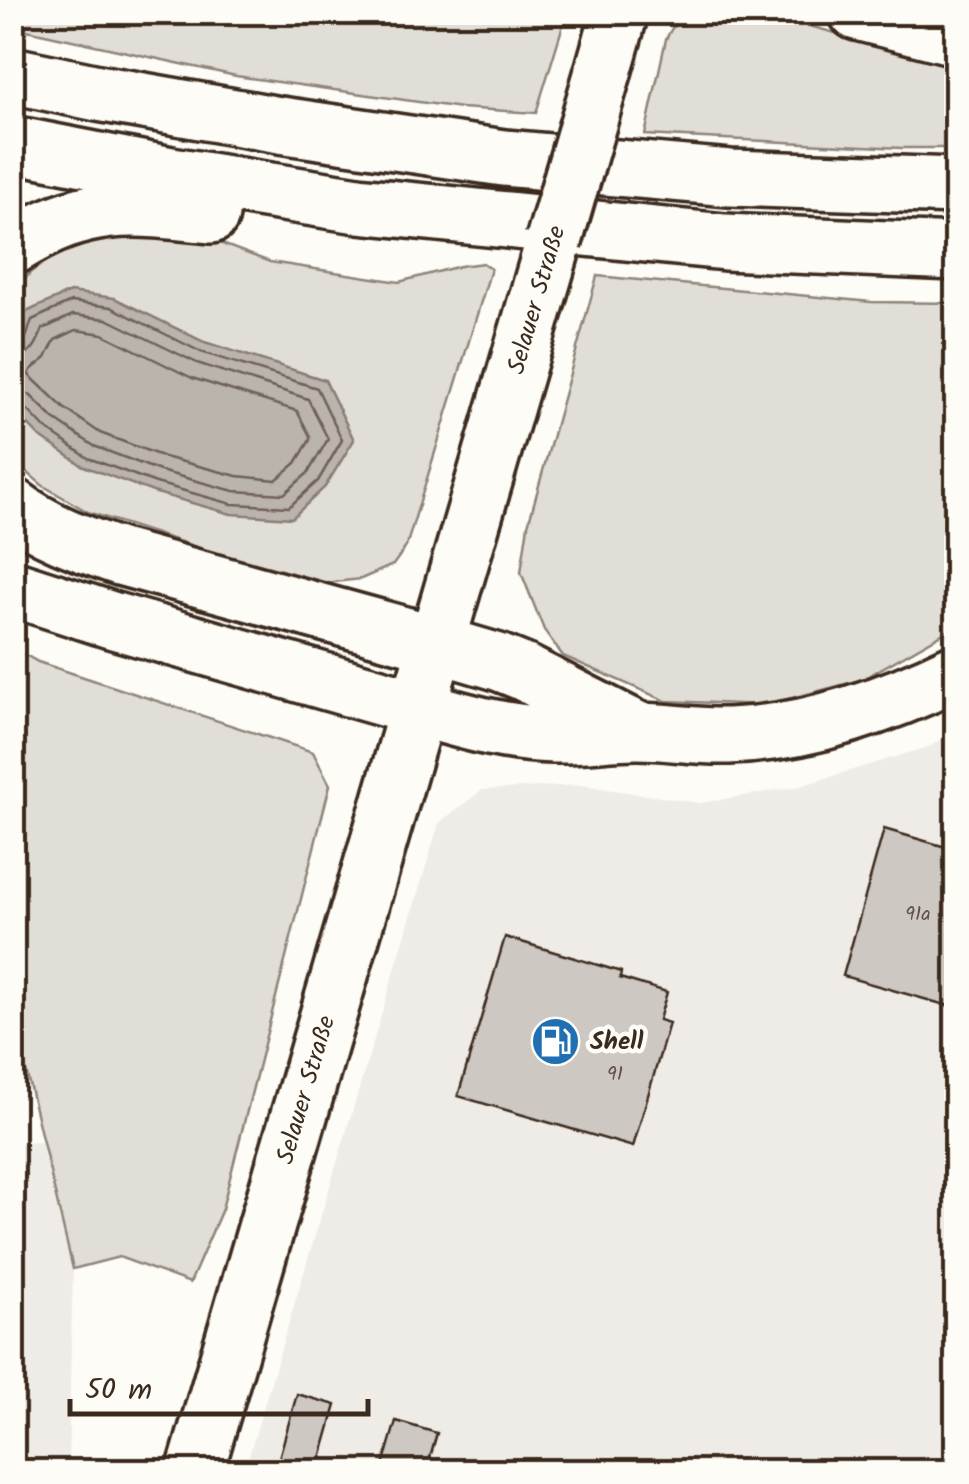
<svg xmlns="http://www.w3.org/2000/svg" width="969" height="1484" viewBox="0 0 969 1484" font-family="Kalam,sans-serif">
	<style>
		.built { fill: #efece7 }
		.green { fill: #e1ded7; stroke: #8e847a; stroke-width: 2.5 }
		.water { fill: #bbb4ad; stroke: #887d74; stroke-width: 2.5 }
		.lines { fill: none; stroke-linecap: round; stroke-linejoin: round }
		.shore { stroke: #6e6157; stroke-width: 2.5 }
		.building { fill: #cdc8c2; stroke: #3b2a1e; stroke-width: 2.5 }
		.minor-casing { stroke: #3b2a1e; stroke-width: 62 }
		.major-casing { stroke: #3b2a1e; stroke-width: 62 }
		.highway-casing { stroke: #3b2a1e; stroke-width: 62 }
		.minor { stroke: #fdfcf7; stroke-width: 55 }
		.major { stroke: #fdfcf7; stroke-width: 55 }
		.highway { stroke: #fdfcf7; stroke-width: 55 }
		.major-bridge-casing { stroke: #3b2a1e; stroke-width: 62; stroke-linecap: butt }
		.major-bridge { stroke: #fdfcf7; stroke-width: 55 }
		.labels { text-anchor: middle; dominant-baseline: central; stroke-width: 9; stroke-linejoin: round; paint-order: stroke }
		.number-label { font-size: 20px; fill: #605247 }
		.street-label { font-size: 25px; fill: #3b2a1e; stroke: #fdfcf7 }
		.poi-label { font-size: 25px; font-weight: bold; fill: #3b2a1e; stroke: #fdfcf7; text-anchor: start }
	</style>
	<rect width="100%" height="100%" fill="#fdfcf7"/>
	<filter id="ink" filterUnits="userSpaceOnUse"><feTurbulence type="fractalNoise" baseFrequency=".01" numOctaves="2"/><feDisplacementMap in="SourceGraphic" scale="20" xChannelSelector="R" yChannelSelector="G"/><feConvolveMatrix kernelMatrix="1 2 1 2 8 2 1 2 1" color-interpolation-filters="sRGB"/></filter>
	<g filter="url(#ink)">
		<path class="built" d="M956,729V1471L244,1472L439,823L482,790L581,785L700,803L797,787L931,746Z
			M41,1142L73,1269L68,1471L13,1472V1144Z"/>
		<path class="green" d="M13,12H559L563,25L536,113L461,108L236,76L13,27Z
			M687,13H761L906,52L956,63V148H902L645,135L666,39L672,28Z
			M114,237L171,238L217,242L270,262L399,282L460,266L483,263L491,269L406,547L393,565L361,579L325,583L278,573L88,512L42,485L13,460L12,379L16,412L325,380L204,342L114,298L22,314L13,355V293L31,272L75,241Z
			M597,276L871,302L956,303V626L861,680L765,705L666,701L563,656L544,630L521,572L528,525Z
			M13,648L38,662L313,752L330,785L222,1209L190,1283L119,1257L73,1269L13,1016Z"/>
		<path class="water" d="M70,292L114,298L204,342L325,380L354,440L325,487L292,518L231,514L153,492L83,466L39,436L16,412L13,355L22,314Z"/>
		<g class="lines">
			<path class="shore" d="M76,330L103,334L192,378L297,411L310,436V440L296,463L276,480L237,476L164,457L100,433L64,408L29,375L31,370L46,358L55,340Z
				M12,345C29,345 27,331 32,320L71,302L111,307L201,352L317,388L342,440L318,481L289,507L232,504L156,483L88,458L46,429L23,405L12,402
				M12,358C33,357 36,345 43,329L73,315L107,319L197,363L308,399L328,439L308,473L284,494L234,491L160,471L94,446L54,419L30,395L21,390H12"/>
		</g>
		<path class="building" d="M884,829L956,850V1008L843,976Z
			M505,937L621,972L620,978L667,992L659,1020L669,1023L633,1147L458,1096Z
			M297,1394L336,1405L317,1472H275Z
			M396,1421L437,1433L426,1472H381Z"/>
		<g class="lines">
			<defs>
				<path id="minor" d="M437,644L498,662L523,672L637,730
					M418,708C463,721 506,734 553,735C581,736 609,731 637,731C668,731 698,737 729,736C808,733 886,706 956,672"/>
				<g id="major">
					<path d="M603,72L620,12"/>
					<path id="s1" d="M195,1472L554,241"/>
				</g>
				<path id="highway" d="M857,12L956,37
					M12,75L98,93L280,125L504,158L730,178L956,186
					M12,144L171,175L358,205L725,242L956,252
					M12,247C85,201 129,206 211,215
					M12,506C44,531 83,544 120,557L437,644
					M12,588L111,620L418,708"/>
			</defs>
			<use href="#minor" class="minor-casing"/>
			<use href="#major" class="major-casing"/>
			<use href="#highway" class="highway-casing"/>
			<use href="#minor" class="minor"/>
			<use href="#major" class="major"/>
			<use href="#highway" class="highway"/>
			<defs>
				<path id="major-bridge" d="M554,241L603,72"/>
			</defs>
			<use href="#major-bridge" class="major-bridge-casing"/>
			<use href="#major-bridge" class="major-bridge"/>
		</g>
	</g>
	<defs>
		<symbol id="fuel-disc" viewBox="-11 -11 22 22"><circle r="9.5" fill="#1f6fb2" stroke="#fdfcf7"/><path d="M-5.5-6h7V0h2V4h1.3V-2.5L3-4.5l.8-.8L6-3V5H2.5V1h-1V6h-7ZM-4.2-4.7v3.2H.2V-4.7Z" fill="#fff"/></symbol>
	</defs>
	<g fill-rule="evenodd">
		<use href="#fuel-disc" x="528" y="1014" width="55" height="55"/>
	</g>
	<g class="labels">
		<g class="number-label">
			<text x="918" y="915">91a</text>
			<text x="615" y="1075">91</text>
		</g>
		<g class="street-label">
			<text transform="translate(537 300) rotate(-74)">Selauer Straße</text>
			<text stroke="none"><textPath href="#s1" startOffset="398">Selauer Straße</textPath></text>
		</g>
		<g class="poi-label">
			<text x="590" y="1042">Shell</text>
		</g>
	</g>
	<rect width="969" height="1484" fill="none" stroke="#fdfcf7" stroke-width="50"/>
	<rect x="25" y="25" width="919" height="1434" fill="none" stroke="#3b2a1e" stroke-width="4" filter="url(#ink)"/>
	<path d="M70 1399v15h298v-15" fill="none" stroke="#3b2a1e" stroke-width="5"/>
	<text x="85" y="1399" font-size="30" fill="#3b2a1e" stroke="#fdfcf7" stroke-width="8" paint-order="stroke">50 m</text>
</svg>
